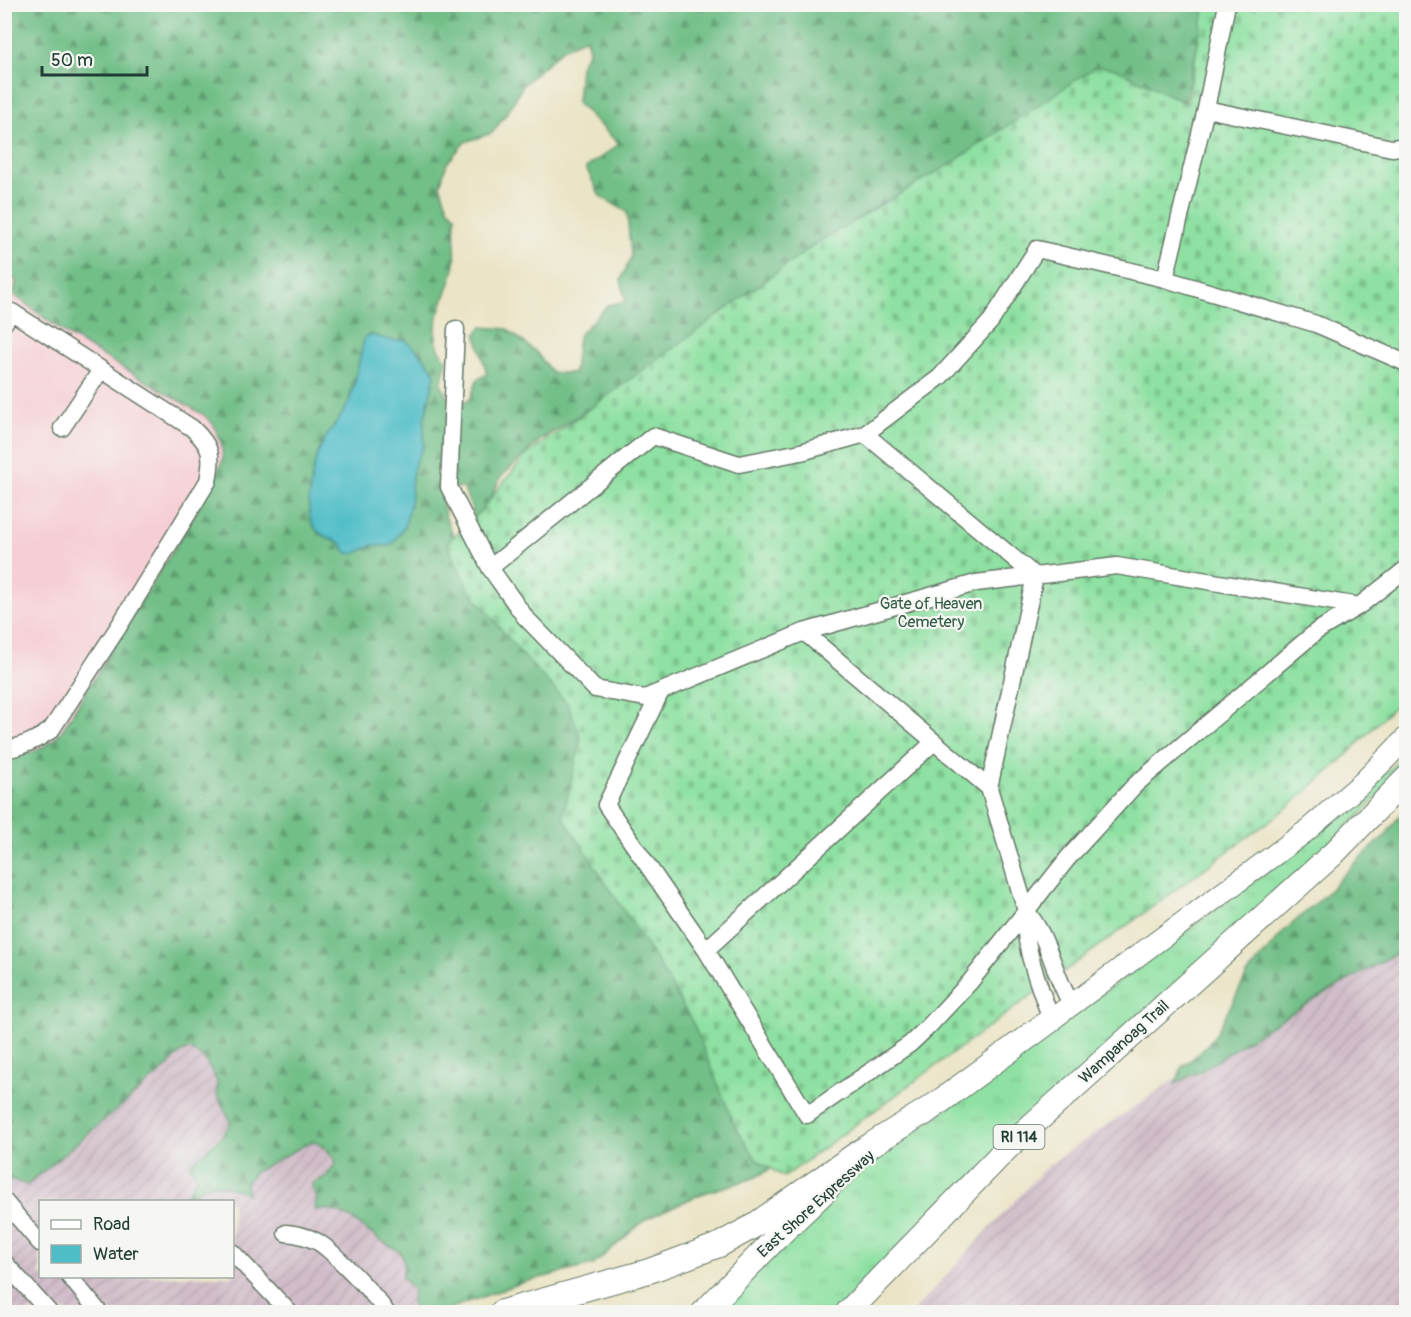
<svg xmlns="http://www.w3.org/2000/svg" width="1411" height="1317" viewBox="0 0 1411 1317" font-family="Pangolin,sans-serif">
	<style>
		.built { fill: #f6cfd6 }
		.industrial { fill: url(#industrial-furrows) }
		.grass { fill: url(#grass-tufts); stroke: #568f6b; stroke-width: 1.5 }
		.forest { fill: url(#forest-firs); stroke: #487e5e; stroke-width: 1.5; fill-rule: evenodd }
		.cemetery { fill: url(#cemetery-stones); stroke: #568f6b; stroke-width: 1.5 }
		.water { fill: #4fbdc7; stroke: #377d7e; stroke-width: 1.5 }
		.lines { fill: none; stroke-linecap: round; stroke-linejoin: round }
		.minor-casing { stroke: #667867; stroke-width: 19 }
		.major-casing { stroke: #667867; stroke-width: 23 }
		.highway-casing { stroke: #667867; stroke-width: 26 }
		.minor { stroke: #fff; stroke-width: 16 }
		.major { stroke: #fff; stroke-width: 21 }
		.highway { stroke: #fff; stroke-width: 24 }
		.labels { text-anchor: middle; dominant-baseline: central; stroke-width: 4.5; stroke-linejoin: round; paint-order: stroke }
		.shield { fill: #f6f6f2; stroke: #60746d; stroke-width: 1.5 }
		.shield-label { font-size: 15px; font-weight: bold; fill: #1f3d34 }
		.park-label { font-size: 16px; fill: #355e4a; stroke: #f6f6f2 }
		.street-label { font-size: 16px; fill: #1f3d34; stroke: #f6f6f2 }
	</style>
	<defs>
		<pattern id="industrial-furrows" width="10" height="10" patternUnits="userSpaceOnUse" patternTransform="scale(1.5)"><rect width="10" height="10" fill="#d1bdc9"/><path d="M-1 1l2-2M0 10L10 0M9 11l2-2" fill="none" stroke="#b3a3ad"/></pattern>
		<pattern id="grass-tufts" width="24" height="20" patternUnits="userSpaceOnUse" patternTransform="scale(1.5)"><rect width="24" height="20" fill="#8ee1a2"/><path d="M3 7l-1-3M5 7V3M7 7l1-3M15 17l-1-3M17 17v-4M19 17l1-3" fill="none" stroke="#7ac28c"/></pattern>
		<pattern id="forest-firs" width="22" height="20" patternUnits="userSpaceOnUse" patternTransform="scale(1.5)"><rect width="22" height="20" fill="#72bf88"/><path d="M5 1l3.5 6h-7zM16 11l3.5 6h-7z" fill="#5d9c70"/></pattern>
		<pattern id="cemetery-stones" width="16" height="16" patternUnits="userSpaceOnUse" patternTransform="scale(1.5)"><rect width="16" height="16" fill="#8ee1a2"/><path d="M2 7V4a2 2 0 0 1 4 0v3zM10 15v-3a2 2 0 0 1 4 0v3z" fill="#7ac28c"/></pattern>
	</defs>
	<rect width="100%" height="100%" fill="#f6f6f2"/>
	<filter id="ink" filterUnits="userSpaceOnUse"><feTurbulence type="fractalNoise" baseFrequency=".0167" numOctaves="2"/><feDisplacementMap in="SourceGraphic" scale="12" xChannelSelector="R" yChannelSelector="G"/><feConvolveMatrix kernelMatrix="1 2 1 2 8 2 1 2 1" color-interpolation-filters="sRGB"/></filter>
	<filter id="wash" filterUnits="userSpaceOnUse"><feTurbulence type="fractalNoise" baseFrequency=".008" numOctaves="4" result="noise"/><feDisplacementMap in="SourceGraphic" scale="24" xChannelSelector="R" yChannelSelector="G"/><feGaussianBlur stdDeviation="1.35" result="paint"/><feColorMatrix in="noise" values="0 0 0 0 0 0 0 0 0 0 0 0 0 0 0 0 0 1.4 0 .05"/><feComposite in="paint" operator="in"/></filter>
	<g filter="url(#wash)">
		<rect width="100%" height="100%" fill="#ebe5c7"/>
		<path class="built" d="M4,271L16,281L14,295L51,323L106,359L204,415L213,424L221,442L223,460L193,518L61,732L51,744L31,754L5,759Z"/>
		<path class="industrial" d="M1406,922V1312H913L1047,1166Z
			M189,1049L202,1057L213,1072L217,1083V1096L231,1123L221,1137L189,1165L197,1177L188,1192L178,1201H164L152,1195L144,1201L40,1202V1276H232V1202L187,1201L205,1185L213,1182L248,1194L246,1183L255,1172L312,1141L320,1143L332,1153L336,1163L327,1176L314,1182L312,1188L317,1197L315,1209L324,1208L358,1221L382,1241L398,1250L404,1260L402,1277L413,1290L411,1301L415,1312H5L4,1191L10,1179L27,1185L165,1069L180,1053Z"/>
		<path class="grass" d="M1406,753V766L1361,814L900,1245L835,1312H716L830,1199L868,1167L1317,835L1354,804Z"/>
		<path class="forest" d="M5,5H1206L1185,101L1093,68L1070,131L981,154L539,441L501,477L477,525L475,523L473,512L463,487L450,489L442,496C442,512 451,532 459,546L568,687L629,905L774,1167L754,1178L701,1194L646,1219L593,1265L524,1282L440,1312H415L411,1301L413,1290L402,1277C403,1271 405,1263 403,1258C400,1248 389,1247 382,1241C361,1228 342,1205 315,1210L317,1197L312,1188V1184L327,1176L336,1163C331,1152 324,1145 312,1141L255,1172L246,1183L248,1194C240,1190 233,1189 225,1186C205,1180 201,1188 187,1201H178L188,1192L197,1177L189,1165L221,1137L231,1123L217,1095V1083L213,1072L202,1057L189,1049L180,1053L165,1069L27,1185L10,1179L5,1191V759C29,754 44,751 61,732L193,518L223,460L221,442L213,424L204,415L69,336L14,295L16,281L4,271ZM586,37L589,50L580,66L577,103L619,144L586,168L600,196L627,212L631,257L621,280L626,302L608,305L578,336L574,373H552L536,352L507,329L481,327L476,334L487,374L477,380L470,400L452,405L441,384L447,360C419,331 451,296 455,263C457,247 452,230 456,216L448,208L440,185L447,163L465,142L492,133L509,110L523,85L561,50ZM371,335L394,341L405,340C414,347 432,364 435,375L424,420V445L415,463L412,476L410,506L403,528L392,544L387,546L372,545L355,554L347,553L341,543L309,503L312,481L321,446L348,405L365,337Z
			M1406,806V948C1338,986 1270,1023 1206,1068C1197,1075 1182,1077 1175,1085L1182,1067L1202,1051L1216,1034L1247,975L1257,963L1285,930L1322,898L1354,864L1386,835Z"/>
		<path class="cemetery" d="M1205,5H1406V694L1340,762L1283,811L784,1177L757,1160L735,1126L693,1023L656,960L563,817L581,739L568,704L521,653L470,591L447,543L479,513L525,456L820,241L952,163L1097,66L1117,69L1187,104Z"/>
		<path class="water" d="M371,335L394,341L405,340C413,345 433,366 435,375L424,420V445L415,463L412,476L410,506L404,528L392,544L387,546L372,545L355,554L347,553L341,543C331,539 320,536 314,527C303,512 313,463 321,446C328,431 341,419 348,404C357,383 358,359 365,337Z"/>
	</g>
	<g filter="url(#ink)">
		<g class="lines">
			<defs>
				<path id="minor" d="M1206,109L1392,148L1406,146
					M1165,279L1206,109L1227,4
					M4,323L12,312L192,428C212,447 213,455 208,481L119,626L51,730C36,741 22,747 4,750
					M456,329L449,487L490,568L525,617L595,689L645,698L804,632L989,788L1026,911
					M62,428L101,370
					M865,434L1035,576L989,788
					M490,568L653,436L739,464L801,452L865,434L940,377L991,321L1037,249L1165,279L1316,324L1406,363
					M804,632L976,583L1117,566L1359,606
					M661,691L606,805L706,950L807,1115L910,1044L928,1027L970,982L1068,858L1135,785L1317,631L1359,606L1406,569
					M706,950L934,742
					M1051,1020C1040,985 1022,948 1026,911C1050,938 1053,975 1072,1005
					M4,1201L40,1243
					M286,1233C298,1234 307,1236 318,1242C332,1250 378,1298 386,1312
					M232,1252L289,1312
					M4,1262L49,1312
					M69,1276L99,1312"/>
				<path id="major" d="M1051,1020L1305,832L1363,782L1406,738"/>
				<path id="highway" d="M923,1114L1051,1020
					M502,1312L649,1271L719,1245L752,1227L858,1153L935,1105
					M704,1312L778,1236L827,1189
					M848,1312L1010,1145L1333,854L1406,779"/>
			</defs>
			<use href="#minor" class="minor-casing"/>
			<use href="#major" class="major-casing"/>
			<use href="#highway" class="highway-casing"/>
			<use href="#minor" class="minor"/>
			<use href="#major" class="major"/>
			<use href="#highway" class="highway"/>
		</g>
	</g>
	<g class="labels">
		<rect class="shield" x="993.5" y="1125" width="51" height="24" rx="4.5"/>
		<g class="shield-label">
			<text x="1019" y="1137">RI 114</text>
		</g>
		<g class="park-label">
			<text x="931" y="604">Gate of Heaven<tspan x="931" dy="18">Cemetery</tspan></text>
		</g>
		<g class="street-label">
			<text transform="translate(1124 1042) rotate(-42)">Wampanoag Trail</text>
			<text transform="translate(816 1204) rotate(-42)">East Shore Expressway</text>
		</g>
	</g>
	<rect width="1411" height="1317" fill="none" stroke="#f6f6f2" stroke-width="24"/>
	<rect x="39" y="1200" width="195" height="78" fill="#f6f6f2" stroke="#a0aca6" stroke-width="1.5"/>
	<rect x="51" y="1220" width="30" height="9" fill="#ffffff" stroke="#a0aca6" stroke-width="1.5"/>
	<text x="93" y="1230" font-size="18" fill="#1f3d34">Road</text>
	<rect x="51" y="1245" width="30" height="18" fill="#4fbdc7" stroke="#a0aca6" stroke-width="1.5"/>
	<text x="93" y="1260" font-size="18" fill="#1f3d34">Water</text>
	<path d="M42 66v9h105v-9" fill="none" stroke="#1f3d34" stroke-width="3"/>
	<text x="51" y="66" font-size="18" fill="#1f3d34" stroke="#f6f6f2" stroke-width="4.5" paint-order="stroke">50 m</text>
</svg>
